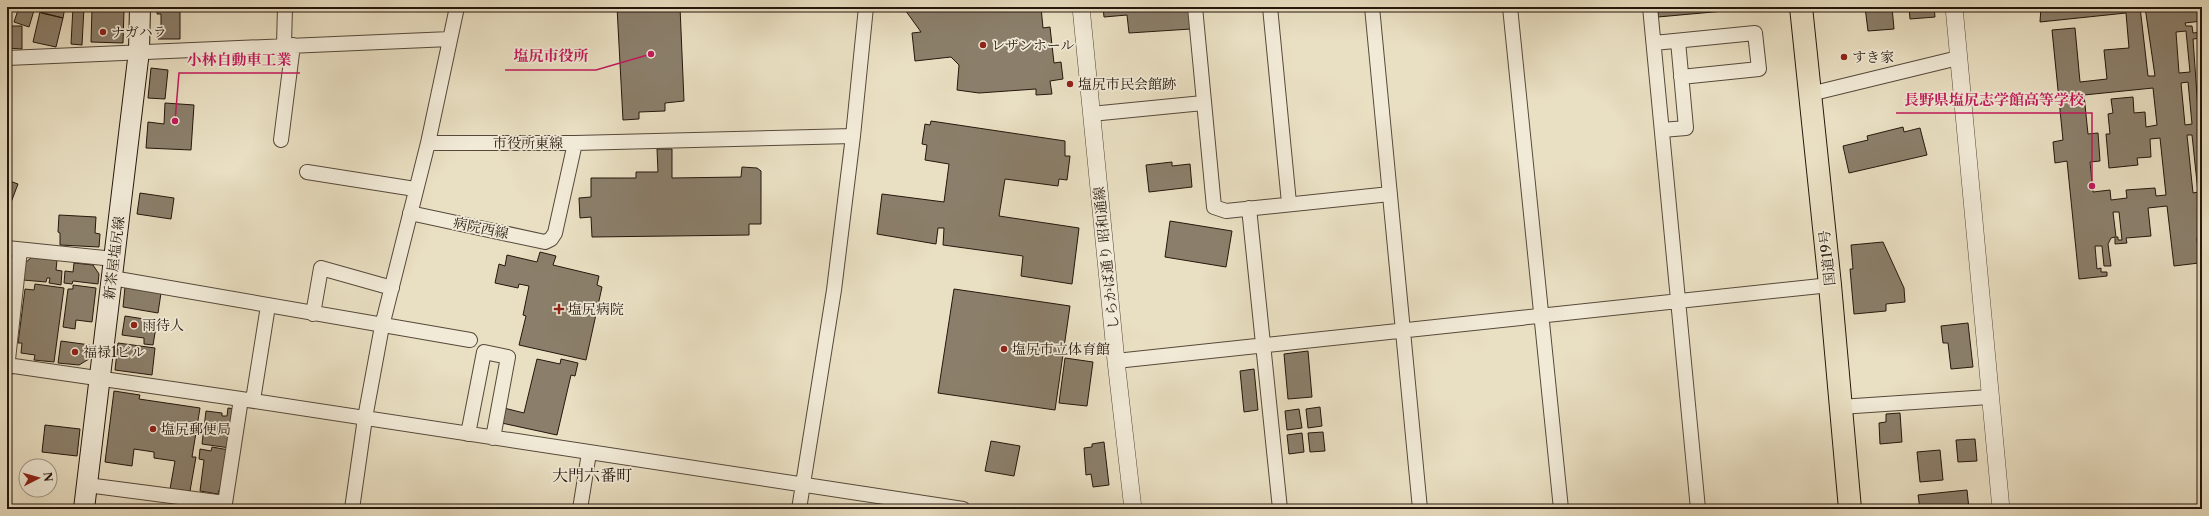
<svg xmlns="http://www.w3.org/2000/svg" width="2209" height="516" viewBox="0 0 2209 516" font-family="'Libre Caslon Text','Noto Serif JP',serif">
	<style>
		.building { fill: #8b7f6b; stroke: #25170c; fill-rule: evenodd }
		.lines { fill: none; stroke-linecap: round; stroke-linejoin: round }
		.minor-casing { stroke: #56493a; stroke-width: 16 }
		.tertiary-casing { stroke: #56493a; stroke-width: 18 }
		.secondary-casing { stroke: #25170c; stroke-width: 22 }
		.trunk-casing { stroke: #25170c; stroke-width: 24 }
		.minor { stroke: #f1ead7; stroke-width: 14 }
		.tertiary { stroke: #f1ead7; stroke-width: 17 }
		.secondary { stroke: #f1ead7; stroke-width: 20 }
		.trunk { stroke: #e9dfc2; stroke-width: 22 }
		.poi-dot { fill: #8f2418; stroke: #f1ead7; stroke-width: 1.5 }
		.labels { text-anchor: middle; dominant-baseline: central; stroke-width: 3.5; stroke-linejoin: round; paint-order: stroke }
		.poi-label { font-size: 14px; fill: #25170c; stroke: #f1ead7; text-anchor: start }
		.street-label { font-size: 14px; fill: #25170c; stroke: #f1ead7 }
		.quarter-label { font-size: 16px; fill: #25170c; stroke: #f1ead7 }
		.leader { fill: none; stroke: #c2185b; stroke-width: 1.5 }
		.callout-dot { fill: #c2185b; stroke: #f1ead7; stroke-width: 1.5 }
		.callout-label { font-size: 15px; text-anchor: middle; font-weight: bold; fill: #c2185b; stroke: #f1ead7; stroke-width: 3.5; stroke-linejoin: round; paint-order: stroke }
	</style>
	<rect width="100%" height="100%" fill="#e9dfc2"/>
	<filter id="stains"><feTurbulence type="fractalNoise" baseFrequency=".005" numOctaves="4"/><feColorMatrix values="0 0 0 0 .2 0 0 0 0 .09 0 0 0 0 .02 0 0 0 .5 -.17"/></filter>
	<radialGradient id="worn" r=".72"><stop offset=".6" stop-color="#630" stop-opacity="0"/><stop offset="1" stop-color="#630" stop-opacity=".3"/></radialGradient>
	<path class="building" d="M19,7H35L29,27L14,22Z
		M42,7H65L63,18L41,13Z
		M73,7H84L82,45L71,44Z
		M158,7H180V39H158V29H161V14H157Z
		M617,7H680L684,101L665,103V111L639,112V119L623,120Z
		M903,7H1041L1043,28L1050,27L1054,63L1061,62L1063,79L1050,81L1052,94L1036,95V89L979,93L957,90L959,65L951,57L915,61L912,33L921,32Z
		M1103,7H1189L1191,29L1129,33L1127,15L1104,17Z
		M1658,7H1768L1658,17Z
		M1865,7H1892L1894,29L1868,31Z
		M1909,7H1934L1935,17L1910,19Z
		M2041,7H2140L2148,76H2155L2145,7H2202V21L2185,23L2186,26H2192L2193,33L2202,32V38L2193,39L2199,124H2202V238H2197L2199,263L2174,266L2167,206L2148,208L2151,236L2126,238L2127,243L2115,244V237L2111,238L2108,244L2111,266H2104L2102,246H2095L2097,269L2101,268V272H2107V276L2079,279L2067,161L2055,163L2053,142L2063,140L2052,30L2075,28L2080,82L2107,79L2104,50L2129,48L2126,13L2040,22ZM2186,31L2190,72L2179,73L2176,32ZM2188,82L2192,124L2185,125L2181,83ZM2153,88L2157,125L2146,127L2145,112L2134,113L2133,97L2111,99L2113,113L2108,114L2110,134H2106L2109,168L2138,165L2137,158L2151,157L2150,139L2160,138L2166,195L2156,196L2155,188L2126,190L2127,198L2111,200L2110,190L2093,192L2090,162L2100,161L2098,133L2088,134L2084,95ZM2187,135H2192L2198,192L2193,193ZM2113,212H2119L2122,240H2118V237H2116Z
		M92,9L124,10L123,43L91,42Z
		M40,12L63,18L56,47L33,42Z
		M7,26H22V49L7,48Z
		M151,68L168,70L165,99L148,98Z
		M165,103L194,105L191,150L146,148L148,122L164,124Z
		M931,121L1065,141V156H1070L1067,180L1059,179L1058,186L1005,179L999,216L1079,228L1072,284L1021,276L1023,256L943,245L944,228H938L936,244L877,234L882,194L944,202L949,164L925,160L927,145L922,144L925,124L930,125Z
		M1903,127L1904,132L1920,128L1927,155L1849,173L1843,146L1868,140L1867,136Z
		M657,149H672V178L741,177L742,167L757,168L761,171V224H749V235L592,237L591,217L580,218L579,198L591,197V178H636V172H658Z
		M1172,162V166L1190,164L1192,187L1149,192L1146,165Z
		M7,180L18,184L7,213Z
		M140,193L174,198L171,219L137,214Z
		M59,215L96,217L95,233L100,234L99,247L60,245V233L58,232Z
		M1170,221L1232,231L1226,267L1165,257Z
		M1883,242L1904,288L1905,302L1886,304V311L1854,314L1850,269H1853L1851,245Z
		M540,252L556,256L553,265L599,276L597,285L602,287L586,360L519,345L526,316L523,315L529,286L519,284L518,288L495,283L499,264L505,266L507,255L537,262Z
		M32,257L57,260L56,270L62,271L61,285L49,283L50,278H47L46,282L23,280L25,263Z
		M74,263L93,265L99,274L98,284L73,281L72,284L64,283L65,271L73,272Z
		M35,284L64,288L54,362L34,360L35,355L21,353L22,343H18L25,289L34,290Z
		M73,285L96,288L92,322L76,320L75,329L63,327L68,289H73Z
		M125,287L161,293L158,313L123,307Z
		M954,289L1070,306L1055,410L938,393Z
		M125,316L157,321L153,345L144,344V338L122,335Z
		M1968,323L1973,367L1951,369L1948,343H1943L1941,326Z
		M61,341L90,345L89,359L79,365L58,363Z
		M118,343L155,348L152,375L115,370Z
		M1308,351L1312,397L1288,399L1284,354Z
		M1065,358L1093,362L1087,406L1059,403Z
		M537,359L560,364L561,359L578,363L575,376L571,375L557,435L497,422L500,407L524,413Z
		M1254,369L1258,410L1244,412L1240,371Z
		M114,391L140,395L139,399L200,408L192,457H196L190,491L170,489L175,461L154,458V452L134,449L132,466L105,462Z
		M1320,407L1322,426L1308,428L1306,409Z
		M228,408L235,409L230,448L202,444L206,411L222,413V416H227Z
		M1299,409L1302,428L1287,430L1285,411Z
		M1900,413L1902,442L1880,444L1879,423L1886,422V414Z
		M45,425L80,429L77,456L42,452Z
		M1323,432L1325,451L1310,452L1308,433Z
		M1302,433L1304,452L1289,454L1287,435Z
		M1975,439L1977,461L1958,462L1956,440Z
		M991,441L1020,446L1014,476L985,471Z
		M1104,442L1109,485L1093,487L1091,474L1086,475L1084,448L1092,447V444Z
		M212,447L229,450L223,490H219L218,494L200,491L204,460L199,459L200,449L211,451Z
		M1940,450L1943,480L1920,482L1917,452Z
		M1967,490L1969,509H1920L1918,495Z"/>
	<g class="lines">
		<defs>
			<path id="minor" d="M1195,7L1214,207L1226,211L1390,194
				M1270,7L1289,203
				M1372,7L1420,509
				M1510,7L1561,509
				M1650,7L1698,509
				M1654,43L1755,33L1759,69L1681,77
				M284,45L285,7
				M7,58L450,39
				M1810,94L1958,58
				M1091,114L1203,103
				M1662,130L1686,128L1678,41
				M281,140L293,45
				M575,143L853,136
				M307,172L415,189
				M1249,208L1280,509
				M410,213L545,242L551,239L555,233L575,143H428
				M7,248L114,259
				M112,278L470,340
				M313,314L321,268L392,288
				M1116,361L1830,285
				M7,365L241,399L963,509
				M7,369L20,250
				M253,400L268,306
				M1840,407L1989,397
				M468,434L484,352L508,357L493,438
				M87,485L225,503L241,399
				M352,509L365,418L382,326L428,143L457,7
				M580,509L589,453
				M799,509L834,290L853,136L866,7"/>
			<path id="tertiary" d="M1081,7L1116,361L1133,509
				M1954,7L2001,509"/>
			<path id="secondary" d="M84,509L139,51L140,7"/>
			<path id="trunk" d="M1801,7L1830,285L1850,509"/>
		</defs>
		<use href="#minor" class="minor-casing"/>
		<use href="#tertiary" class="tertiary-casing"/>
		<use href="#secondary" class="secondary-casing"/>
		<use href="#trunk" class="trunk-casing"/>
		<use href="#minor" class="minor"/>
		<use href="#tertiary" class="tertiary"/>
		<use href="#secondary" class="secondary"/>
		<use href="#trunk" class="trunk"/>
	</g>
	<g class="poi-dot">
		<circle cx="103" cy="32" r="4"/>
		<circle cx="983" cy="45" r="4"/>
		<circle cx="1844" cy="57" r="4"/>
		<circle cx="1070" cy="84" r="4"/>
		<path d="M557 303h4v4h4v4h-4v4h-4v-4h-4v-4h4z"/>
		<circle cx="134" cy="325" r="4"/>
		<circle cx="1004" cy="349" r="4"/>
		<circle cx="75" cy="352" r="4"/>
		<circle cx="153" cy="429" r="4"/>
	</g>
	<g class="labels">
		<g class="poi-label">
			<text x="111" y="32">ナガハラ</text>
			<text x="991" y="45">レザンホール</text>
			<text x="1852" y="57">すき家</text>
			<text x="1078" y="84">塩尻市民会館跡</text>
			<text x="568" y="309">塩尻病院</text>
			<text x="142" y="325">雨待人</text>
			<text x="1012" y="349">塩尻市立体育館</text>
			<text x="83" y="352">福禄1ビル</text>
			<text x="161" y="429">塩尻郵便局</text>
		</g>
		<g class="street-label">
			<text x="528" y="143">市役所東線</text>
			<text transform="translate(481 228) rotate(12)">病院西線</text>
			<text transform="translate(114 258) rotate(-83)">新茶屋塩尻線</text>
			<text transform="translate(1106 258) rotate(-96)">しらかば通り 昭和通線</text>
			<text transform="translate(1827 258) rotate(-96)">国道19号</text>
		</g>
		<g class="quarter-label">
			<text x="592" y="475">大門六番町</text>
		</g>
	</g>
	<path class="leader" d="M651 54L596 70H505M175 121L179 73H300M2092 186L2092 113H1896"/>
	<g class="callout-dot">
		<circle cx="651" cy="54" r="4"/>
		<circle cx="175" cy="121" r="4"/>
		<circle cx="2092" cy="186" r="4"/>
	</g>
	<g class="callout-label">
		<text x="551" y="61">塩尻市役所</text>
		<text x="239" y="65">小林自動車工業</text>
		<text x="1994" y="105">長野県塩尻志学館高等学校</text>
	</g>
	<rect width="2209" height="516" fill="none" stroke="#e9dfc2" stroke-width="24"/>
	<rect x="8" y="8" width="2193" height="500" fill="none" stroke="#25170c" stroke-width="2"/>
	<rect x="12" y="12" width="2185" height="492" fill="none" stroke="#25170c"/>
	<g transform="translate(38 478) rotate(84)"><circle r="19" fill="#f1ead7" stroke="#9f9686"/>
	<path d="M0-3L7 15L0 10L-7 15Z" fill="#8f2418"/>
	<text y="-6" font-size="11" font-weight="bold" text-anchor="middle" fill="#25170c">N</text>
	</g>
	<rect width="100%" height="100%" filter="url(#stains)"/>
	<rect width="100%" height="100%" fill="url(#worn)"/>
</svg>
